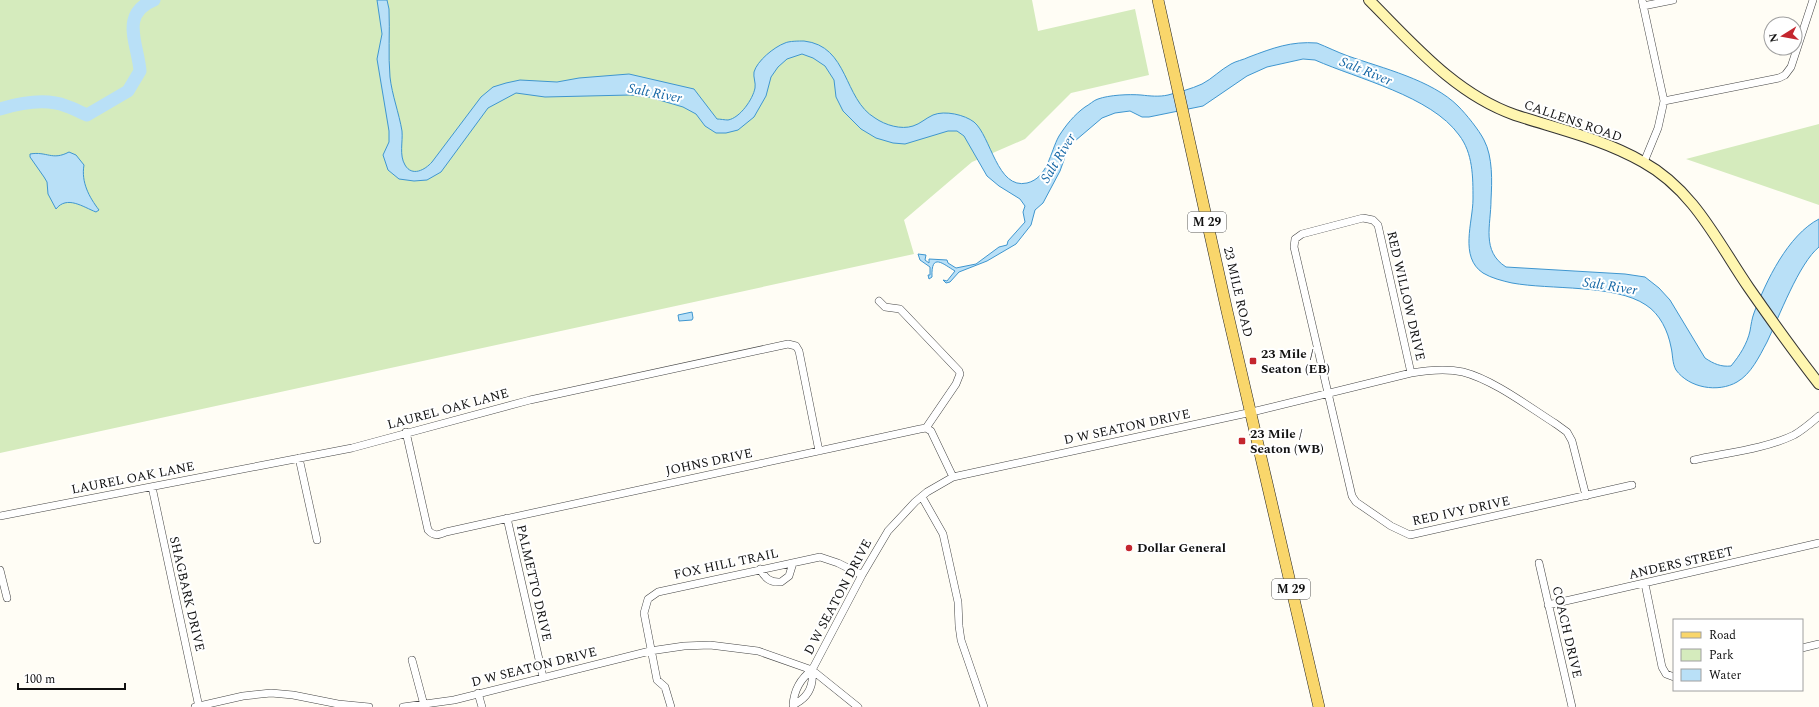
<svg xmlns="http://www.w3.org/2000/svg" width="1819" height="707" viewBox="0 0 1819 707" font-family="Spectral,serif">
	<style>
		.green { fill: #d5ebbd }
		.water { fill: #b9e0f7; stroke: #3f96cf }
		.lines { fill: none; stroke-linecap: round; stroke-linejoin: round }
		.river { stroke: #b9e0f7; stroke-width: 13 }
		.street-casing { stroke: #444; stroke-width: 8 }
		.secondary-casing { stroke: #333; stroke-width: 12 }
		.primary-casing { stroke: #222; stroke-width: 12 }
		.street { stroke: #fff; stroke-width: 7 }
		.secondary { stroke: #fff6b0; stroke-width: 10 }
		.primary { stroke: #f9d66b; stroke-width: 11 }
		.poi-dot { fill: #c4262e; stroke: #fff; stroke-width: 1.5 }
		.labels { text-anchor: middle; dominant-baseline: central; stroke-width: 4; stroke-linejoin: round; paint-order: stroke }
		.shield { fill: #fff; stroke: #585858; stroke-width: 1 }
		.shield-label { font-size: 12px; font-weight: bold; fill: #111 }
		.street-label { font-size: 13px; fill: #111; stroke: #fff }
		.poi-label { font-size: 13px; font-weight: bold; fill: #111; stroke: #fff; text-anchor: start }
		.water-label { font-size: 14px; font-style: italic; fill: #1768a6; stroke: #fff }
	</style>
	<rect width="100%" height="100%" fill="#fffdf5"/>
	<path class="green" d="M0,0H1032L1038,31L1135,9L1149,75L1071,93L1025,139L972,162L904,220L914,254L0,453Z
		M1819,124V205L1686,159Z"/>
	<path class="water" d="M377,0H387L389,9C390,32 388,55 390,77C392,95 399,113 402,131C403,142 399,155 405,165C412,177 425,170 432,162L481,97L493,87L506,83L520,80L557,82L579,78L629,74L694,89L717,119C720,119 725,120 728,120C740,118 753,99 755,88C756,83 753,77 754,72C757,61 774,47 785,43C789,41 799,41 804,41C849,46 843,99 875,118C885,125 901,130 913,126C920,124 926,118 933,115C945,110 965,115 974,122C991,136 997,190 1027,183C1048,178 1050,152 1059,136C1066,125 1074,115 1085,107C1089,105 1094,100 1098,99C1109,95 1129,94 1141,95C1150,96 1159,97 1168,95C1179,92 1191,89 1202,84C1212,79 1220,70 1231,64C1236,61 1243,60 1249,57C1273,48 1291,41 1317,43C1327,47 1337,52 1348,56C1382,68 1432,80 1458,106C1466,114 1479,130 1484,140C1493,157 1492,182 1491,200C1491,225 1481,251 1506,267L1625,274L1645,277L1659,288L1670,300L1705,358C1714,364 1721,367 1731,366C1740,355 1747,344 1750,331C1751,325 1752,318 1754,313C1766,281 1788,235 1819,219V247C1799,263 1779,317 1767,342C1759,357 1751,374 1737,382C1718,393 1689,388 1676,370C1672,363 1673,355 1671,347C1668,331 1660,314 1646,305C1615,284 1550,290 1512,283C1503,281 1491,278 1483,273C1459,257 1473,222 1473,199C1473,177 1473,153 1459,135C1431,96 1358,79 1315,60L1303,59L1267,67L1247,76L1203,106L1149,117H1142L1130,111L1115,113L1102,118L1069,146L1060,171L1043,203L1035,210L1031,225L1016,244L987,261L959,272L950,282L946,283L943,280L947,281L955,271C943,264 931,252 932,277L929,279L928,275H930V267L920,260L918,254L926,255L925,260L929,263V259L947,260L948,263L956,268L976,264L999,247L1007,245L1008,241L1025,222L1023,212L1025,206L1020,199L999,186L987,176L964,136L957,131H948L905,144L893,143L876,138L861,129L843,111L836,97L834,80L825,66L813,58L802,54L787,59L778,67L771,77L766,96L754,117L738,130L726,133H716L705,126L696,114L683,107L649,97L630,95L545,97L516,93L488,108L441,172L427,180L414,181L399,179L388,170L383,155L389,142V131L377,59L382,34Z
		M69,152L76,155L84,165C81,182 89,197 99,210L96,212C83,207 67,195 56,209L48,194L47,182L44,177L30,157V154C47,151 52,161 69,152Z
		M692,312L693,318L692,320L679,321L678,315Z"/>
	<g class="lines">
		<path class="river" d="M0,109C20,103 46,98 66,106C73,108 80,112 87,115L128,91L140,71C138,44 119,14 154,0"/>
		<defs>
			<path id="street" d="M1642,0L1664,101L1658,128L1644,162
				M1643,6L1673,0
				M1664,101L1779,78L1785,75L1791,67L1813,0
				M879,301L885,307L900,309L959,371L960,374L956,384L926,428
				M1411,373L1378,225L1373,220L1363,218L1302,234L1295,239L1294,247L1352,496L1356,502L1391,526L1410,535L1632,485
				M406,432L428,530C434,537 439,535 446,532L500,520L920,429L926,428L931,431L953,477
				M299,458L317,540
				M1694,460C1725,453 1765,449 1794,435C1803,430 1811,423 1819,416
				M152,487L199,707
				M922,497L943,534L958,602L959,626L961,640L984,707
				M0,516L352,448L530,400L788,344L796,346L799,351L819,451
				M507,518L543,677
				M1539,563L1572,707
				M760,569C765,578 770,583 781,582L789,576L793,563
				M0,570L7,598
				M1645,584L1662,667L1666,674L1674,677
				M1548,605L1819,543
				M1802,648L1819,644
				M412,660L424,705
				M812,670C814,686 808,698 793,705C794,690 800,679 812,670L862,575L888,531L915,502L927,492L953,477L1252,412L1411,373C1428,370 1446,368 1463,372C1494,380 1529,407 1556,424L1567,432L1572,441L1586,496
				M478,693L482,707
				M195,707L243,696L271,693L293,695L338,704L369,707
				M403,707L454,700L650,651L684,646L710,645L758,651L812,670L858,707
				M671,707L665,687L657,680L644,613L648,599L658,592L820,557L838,563L862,575"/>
			<path id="secondary" d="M1369,0C1413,44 1455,94 1515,115C1558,129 1603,139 1643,162C1694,190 1718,243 1749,288C1772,321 1795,353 1819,384"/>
			<path id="primary" d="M1158,0L1227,311L1319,707"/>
		</defs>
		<use href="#street" class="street-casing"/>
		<use href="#secondary" class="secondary-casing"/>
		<use href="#primary" class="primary-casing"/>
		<use href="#street" class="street"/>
		<use href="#secondary" class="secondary"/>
		<use href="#primary" class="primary"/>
	</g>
	<g class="poi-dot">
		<rect x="1249" y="357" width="8" height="8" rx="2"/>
		<rect x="1238" y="437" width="8" height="8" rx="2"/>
		<circle cx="1129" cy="548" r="4"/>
	</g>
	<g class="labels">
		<g class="shield">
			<rect x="1188" y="212" width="38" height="20" rx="3"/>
			<rect x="1272" y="579" width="38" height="20" rx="3"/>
		</g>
		<g class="shield-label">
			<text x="1207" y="222">M 29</text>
			<text x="1291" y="589">M 29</text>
		</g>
		<g class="street-label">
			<text transform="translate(1573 121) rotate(19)">CALLENS ROAD</text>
			<text transform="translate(1238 292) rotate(77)">23 MILE ROAD</text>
			<text transform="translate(1406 296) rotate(77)">RED WILLOW DRIVE</text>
			<text transform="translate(448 409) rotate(-15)">LAUREL OAK LANE</text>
			<text transform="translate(1127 427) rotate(-12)">D W SEATON DRIVE</text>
			<text transform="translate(709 462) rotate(-12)">JOHNS DRIVE</text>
			<text transform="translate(133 478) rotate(-11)">LAUREL OAK LANE</text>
			<text transform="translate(1461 511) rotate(-12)">RED IVY DRIVE</text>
			<text transform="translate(1681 563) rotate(-13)">ANDERS STREET</text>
			<text transform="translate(726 564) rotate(-12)">FOX HILL TRAIL</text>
			<text transform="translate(534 583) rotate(77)">PALMETTO DRIVE</text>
			<text transform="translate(187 594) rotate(77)">SHAGBARK DRIVE</text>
			<text transform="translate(838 597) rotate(-62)">D W SEATON DRIVE</text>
			<text transform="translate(1567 632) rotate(77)">COACH DRIVE</text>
			<text transform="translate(534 667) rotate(-14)">D W SEATON DRIVE</text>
		</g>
		<g class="poi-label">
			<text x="1261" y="354">23 Mile /<tspan x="1261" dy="15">Seaton (EB)</tspan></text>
			<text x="1250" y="434">23 Mile /<tspan x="1250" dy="15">Seaton (WB)</tspan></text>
			<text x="1137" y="548">Dollar General</text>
		</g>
		<g class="water-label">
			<text transform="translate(1366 71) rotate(22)">Salt River</text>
			<text transform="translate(655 93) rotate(11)">Salt River</text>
			<text transform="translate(1058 158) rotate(-59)">Salt River</text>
			<text transform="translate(1610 286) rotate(9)">Salt River</text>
		</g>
	</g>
	<rect x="1673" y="619" width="130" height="72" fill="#ffffff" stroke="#a0a0a0"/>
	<rect x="1681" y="632" width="20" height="6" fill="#f9d66b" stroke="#a0a0a0"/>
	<text x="1709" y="639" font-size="12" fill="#111111">Road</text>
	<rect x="1681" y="649" width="20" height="12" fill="#d5ebbd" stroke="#a0a0a0"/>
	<text x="1709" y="659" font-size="12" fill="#111111">Park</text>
	<rect x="1681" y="669" width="20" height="12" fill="#b9e0f7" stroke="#a0a0a0"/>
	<text x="1709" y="679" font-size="12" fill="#111111">Water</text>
	<g transform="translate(1783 36) rotate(259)"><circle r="19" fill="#ffffff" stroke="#a0a0a0"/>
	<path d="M0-3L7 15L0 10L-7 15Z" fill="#c4262e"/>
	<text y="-6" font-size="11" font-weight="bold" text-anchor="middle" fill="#111111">N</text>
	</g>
	<path d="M18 683v6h107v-6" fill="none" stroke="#111111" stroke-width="2"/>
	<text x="24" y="683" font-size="12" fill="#111111" stroke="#ffffff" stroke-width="3" paint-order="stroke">100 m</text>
</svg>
